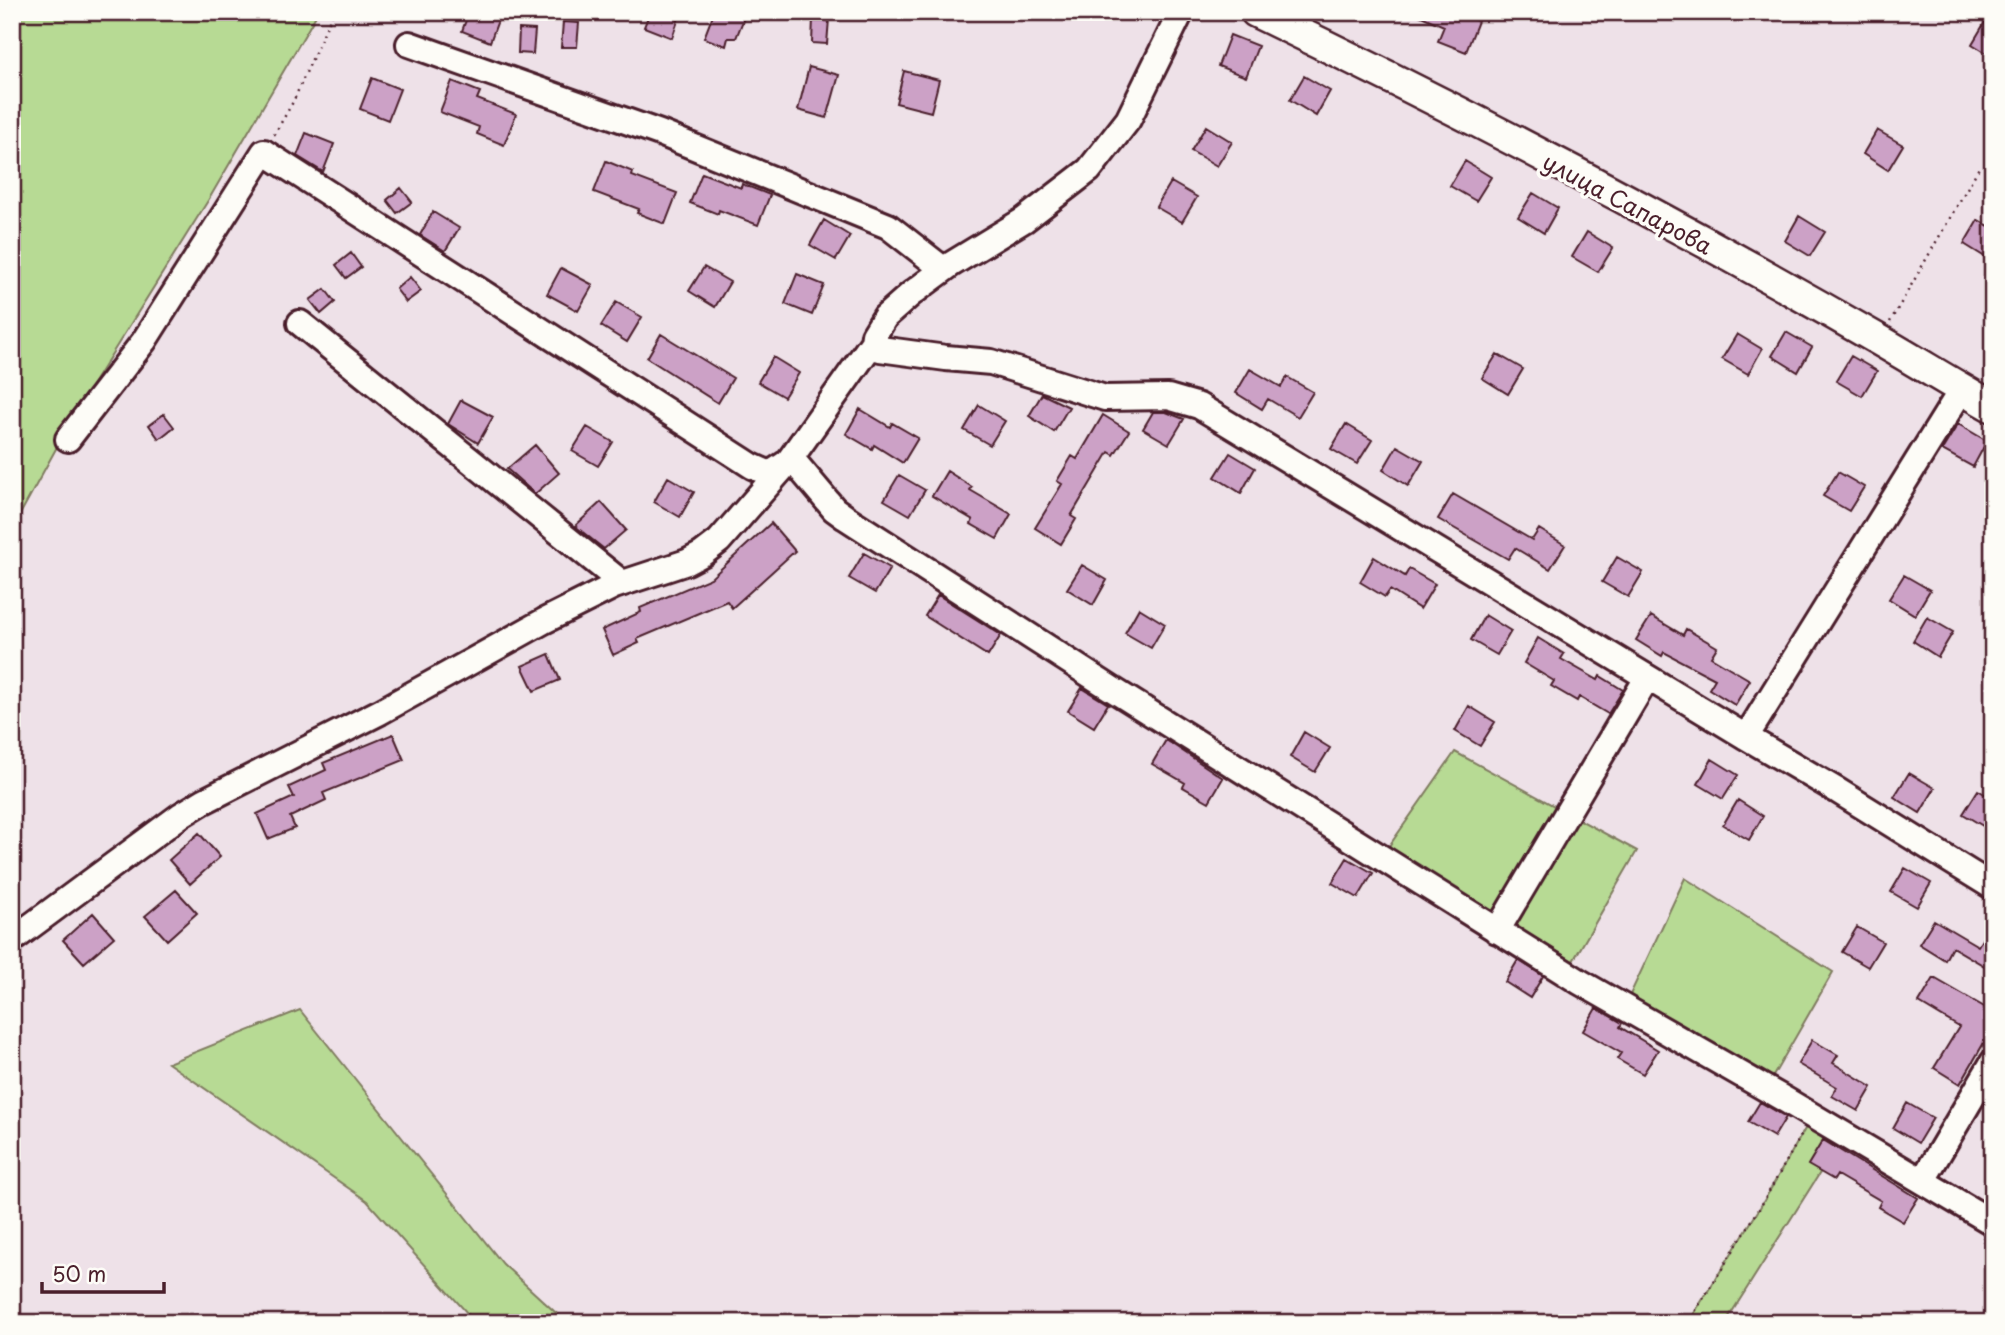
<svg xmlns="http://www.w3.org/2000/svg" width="2005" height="1335" viewBox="0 0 2005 1335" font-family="'Playpen Sans',sans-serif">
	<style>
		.green { fill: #b7da94; stroke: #807c60; stroke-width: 2 }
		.building { fill: #cca1c6; stroke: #4a1f2b; stroke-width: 2 }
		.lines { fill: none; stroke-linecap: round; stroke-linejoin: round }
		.minor-casing { stroke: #4a1f2b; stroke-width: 30 }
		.major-casing { stroke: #4a1f2b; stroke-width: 35 }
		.path { stroke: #4a1f2b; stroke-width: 2.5; stroke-dasharray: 2 5; stroke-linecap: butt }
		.minor { stroke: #fdfcf7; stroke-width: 24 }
		.major { stroke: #fdfcf7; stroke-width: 30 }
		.labels { text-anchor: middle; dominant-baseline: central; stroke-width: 7; stroke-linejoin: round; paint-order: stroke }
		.street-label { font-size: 23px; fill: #4a1f2b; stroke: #fdfcf7 }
	</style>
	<rect width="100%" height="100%" fill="#eee1e8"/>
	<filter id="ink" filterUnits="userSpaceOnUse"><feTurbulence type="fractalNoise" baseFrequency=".0143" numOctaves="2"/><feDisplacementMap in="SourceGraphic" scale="14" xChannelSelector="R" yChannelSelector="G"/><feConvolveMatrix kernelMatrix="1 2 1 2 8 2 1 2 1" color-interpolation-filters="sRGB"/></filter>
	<g filter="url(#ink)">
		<path class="green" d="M12,12H318L209,199L81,403L12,529Z
			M1455,752L1637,851L1573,961L1387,849Z
			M1685,878L1833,972L1772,1078L1628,999Z
			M300,1010L503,1264L567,1323H476L367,1201L168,1063Z
			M1809,1122L1840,1141L1725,1323H1688L1758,1211Z"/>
		<path class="building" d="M469,12H501L490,42L462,31Z
			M650,12H681L672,38L644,27Z
			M714,12H730L744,18L736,38H728L726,46L704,38Z
			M1412,12H1454L1478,21L1466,52L1438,41L1444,26Z
			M1991,12H1993V57L1972,44Z
			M813,18L829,19L827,44L812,43Z
			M563,22L579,23L577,47H561Z
			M519,29L535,30L533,54L518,53Z
			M1230,35L1258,46L1246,77L1218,66Z
			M809,67L839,75L827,118L798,110Z
			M904,71L939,80L931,112L896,103Z
			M1304,76L1330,91L1316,116L1290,100Z
			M372,78L400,89L388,120L360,109Z
			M452,81L480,92L477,99L516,114L504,145L477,134L479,127L440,112Z
			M1206,126L1232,142L1217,166L1191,151Z
			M1877,130L1903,145L1888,170L1863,154Z
			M306,133L334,144L323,172L297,156Z
			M606,161L633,172L632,176L677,193L665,224L637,213L639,209L594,192Z
			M1465,161L1491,177L1476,201L1450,186Z
			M702,173L741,188L742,184L770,195L758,225L719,210L718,214L690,203Z
			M1171,182L1197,197L1182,222L1156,207Z
			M401,188L412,202L397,213L387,200Z
			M1533,193L1558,208L1544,233L1518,217Z
			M433,212L459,228L445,251L420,235Z
			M1799,216L1825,232L1810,256L1785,241Z
			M824,220L850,236L836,260L810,245Z
			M1978,220L1993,228V262L1964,244Z
			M1587,232L1613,248L1598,272L1572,257Z
			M351,253L361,267L346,278L336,265Z
			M704,267L730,282L715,307L689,291Z
			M561,268L593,285L578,311L547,294Z
			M797,274L824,285L812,315L785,304Z
			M410,277L421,291L406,302L396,289Z
			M325,289L335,302L321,314L310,300Z
			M616,302L642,317L627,342L601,326Z
			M1786,332L1812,347L1798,372L1772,356Z
			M661,334L733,378L718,403L647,358Z
			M1737,334L1762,349L1748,374L1722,359Z
			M1497,354L1523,369L1508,394L1482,378Z
			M1851,356L1877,371L1862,396L1836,381Z
			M773,357L799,373L784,397L758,382Z
			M1250,369L1281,387L1287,377L1313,392L1298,417L1268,399L1262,409L1236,393Z
			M1042,394L1069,407L1054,432L1029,416Z
			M461,400L493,417L478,443L448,424Z
			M979,405L1005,421L990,445L964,430Z
			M860,409L890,427L892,423L918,438L903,463L874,445L872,449L846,434Z
			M1153,412H1166L1184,419L1169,444L1143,429Z
			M164,414L174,427L159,439L149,425Z
			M1103,415L1129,431L1114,455L1109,452L1071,516L1076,519L1061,544L1035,528L1062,484L1057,481L1072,456L1077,459Z
			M1346,424L1372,440L1357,464L1331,449Z
			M1958,424L1987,441L1973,467L1942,450Z
			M587,427L613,442L598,466L572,451Z
			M535,445L559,473L535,494L507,469Z
			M1397,446L1423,461L1408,486L1383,470Z
			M1230,453L1255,468L1241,493L1215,477Z
			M947,471L972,487L970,490L1011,514L997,539L971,524L973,520L932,496Z
			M1838,472L1864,487L1849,511L1823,496Z
			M899,475L925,490L910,515L884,500Z
			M668,477L694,492L680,517L654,502Z
			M1453,494L1532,540L1539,529L1565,545L1550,569L1515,548L1508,559L1438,519Z
			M601,502L626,530L604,549L575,526Z
			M771,523L795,551L732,608L727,601L637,639L639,643L613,655L602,630L641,612L640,608L711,578Z
			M864,553L890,568L875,593L849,578Z
			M1374,557L1405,576L1409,569L1435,584L1420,609L1390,590L1385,597L1360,582Z
			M1617,557L1643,572L1628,597L1602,582Z
			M1082,565L1107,580L1093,605L1067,589Z
			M1904,575L1930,590L1915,615L1889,599Z
			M938,595L1001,635L988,656L925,616Z
			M1139,608L1165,624L1151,648L1125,633Z
			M1485,615L1511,631L1497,655L1471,640Z
			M1651,616L1683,635L1686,629L1717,647L1711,657L1750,680L1735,705L1709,689L1715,679L1664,652L1662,656L1636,640Z
			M1927,617L1953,632L1938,657L1913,641Z
			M1538,638L1564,654L1561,659L1598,680L1600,676L1623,690L1608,714L1579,697L1577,701L1551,686L1554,681L1524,663Z
			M549,654L560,680L534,691L522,666Z
			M1082,688L1108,704L1094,727L1068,711Z
			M1469,706L1495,722L1480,746L1455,731Z
			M1304,732L1330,748L1315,772L1290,757Z
			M393,734L404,760L323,793L326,800L290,817L295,828L268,839L257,814L294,797L289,787L326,770L323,763Z
			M1166,740L1223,778L1209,802L1183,787L1185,783L1152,764Z
			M1712,759L1738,775L1723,799L1698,784Z
			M1909,773L1935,788L1920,813L1894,797Z
			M1978,790L1993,799V832L1963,814Z
			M1738,800L1763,816L1749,840L1723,825Z
			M199,833L220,857L190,884L169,860Z
			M1347,858L1373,873L1358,898L1332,883Z
			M1905,868L1931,883L1917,907L1891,892Z
			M176,890L197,913L167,940L145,916Z
			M93,913L114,937L84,963L63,940Z
			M1934,920L1978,946L1993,922V971L1952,947L1945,960L1919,944Z
			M1857,927L1883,942L1868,967L1842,952Z
			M1518,960L1543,976L1530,998L1505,982Z
			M1934,978L1993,1012V1046L1985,1041L1960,1084L1934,1068L1959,1027L1919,1003Z
			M1596,1008L1622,1023L1620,1027L1658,1050L1643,1074L1617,1059L1621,1053L1583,1031Z
			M1812,1040L1838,1055L1833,1063L1872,1087L1858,1111L1832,1096L1837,1087L1798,1064Z
			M1760,1102L1786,1117L1774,1137L1748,1122Z
			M1907,1103L1933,1118L1918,1143L1893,1128Z
			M1823,1140L1918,1198L1903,1222L1878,1207L1881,1201L1837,1175L1834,1180L1808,1165Z"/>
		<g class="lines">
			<defs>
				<path id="minor" d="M1181,12L1128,120L1089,170L1024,220L950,265L911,294L885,317L874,335L873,342L880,349L946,358L991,362L1105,398L1168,397L1199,406L1746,737L1838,791L1993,887
					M409,44L660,133L888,226L943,269
					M300,323L622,583
					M68,439L144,341L264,152L752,466L770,474L788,462L797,465L834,509L845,517L1112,689L1580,982L1784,1099L1993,1223
					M1746,737L1962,389
					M1497,931L1647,678
					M12,940L181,815L204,801L380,712L544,621L614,586L687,562L702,554L719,541L788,462L873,342
					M1923,1180L1993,1062"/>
				<path id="major" d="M1256,12C1467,113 1676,223 1879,340C1917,362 1954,385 1993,407"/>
			</defs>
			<use href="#minor" class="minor-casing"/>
			<use href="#major" class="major-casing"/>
			<path class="path" d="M274,135L293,102L333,12
				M1890,322L1980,166
				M1688,1323L1758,1211L1802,1134"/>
			<use href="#minor" class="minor"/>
			<use href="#major" class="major"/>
		</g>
	</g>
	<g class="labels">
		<g class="street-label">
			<text transform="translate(1628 203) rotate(28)">улица Сапарова</text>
		</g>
	</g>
	<rect width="2005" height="1335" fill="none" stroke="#fdfcf7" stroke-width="42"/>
	<rect x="21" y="21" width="1963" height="1293" fill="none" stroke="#4a1f2b" stroke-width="2.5" filter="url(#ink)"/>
	<path d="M42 1282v10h122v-10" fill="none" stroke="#4a1f2b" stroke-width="3.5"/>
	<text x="52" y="1282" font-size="21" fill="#4a1f2b" stroke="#fdfcf7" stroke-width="5" paint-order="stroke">50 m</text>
</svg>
